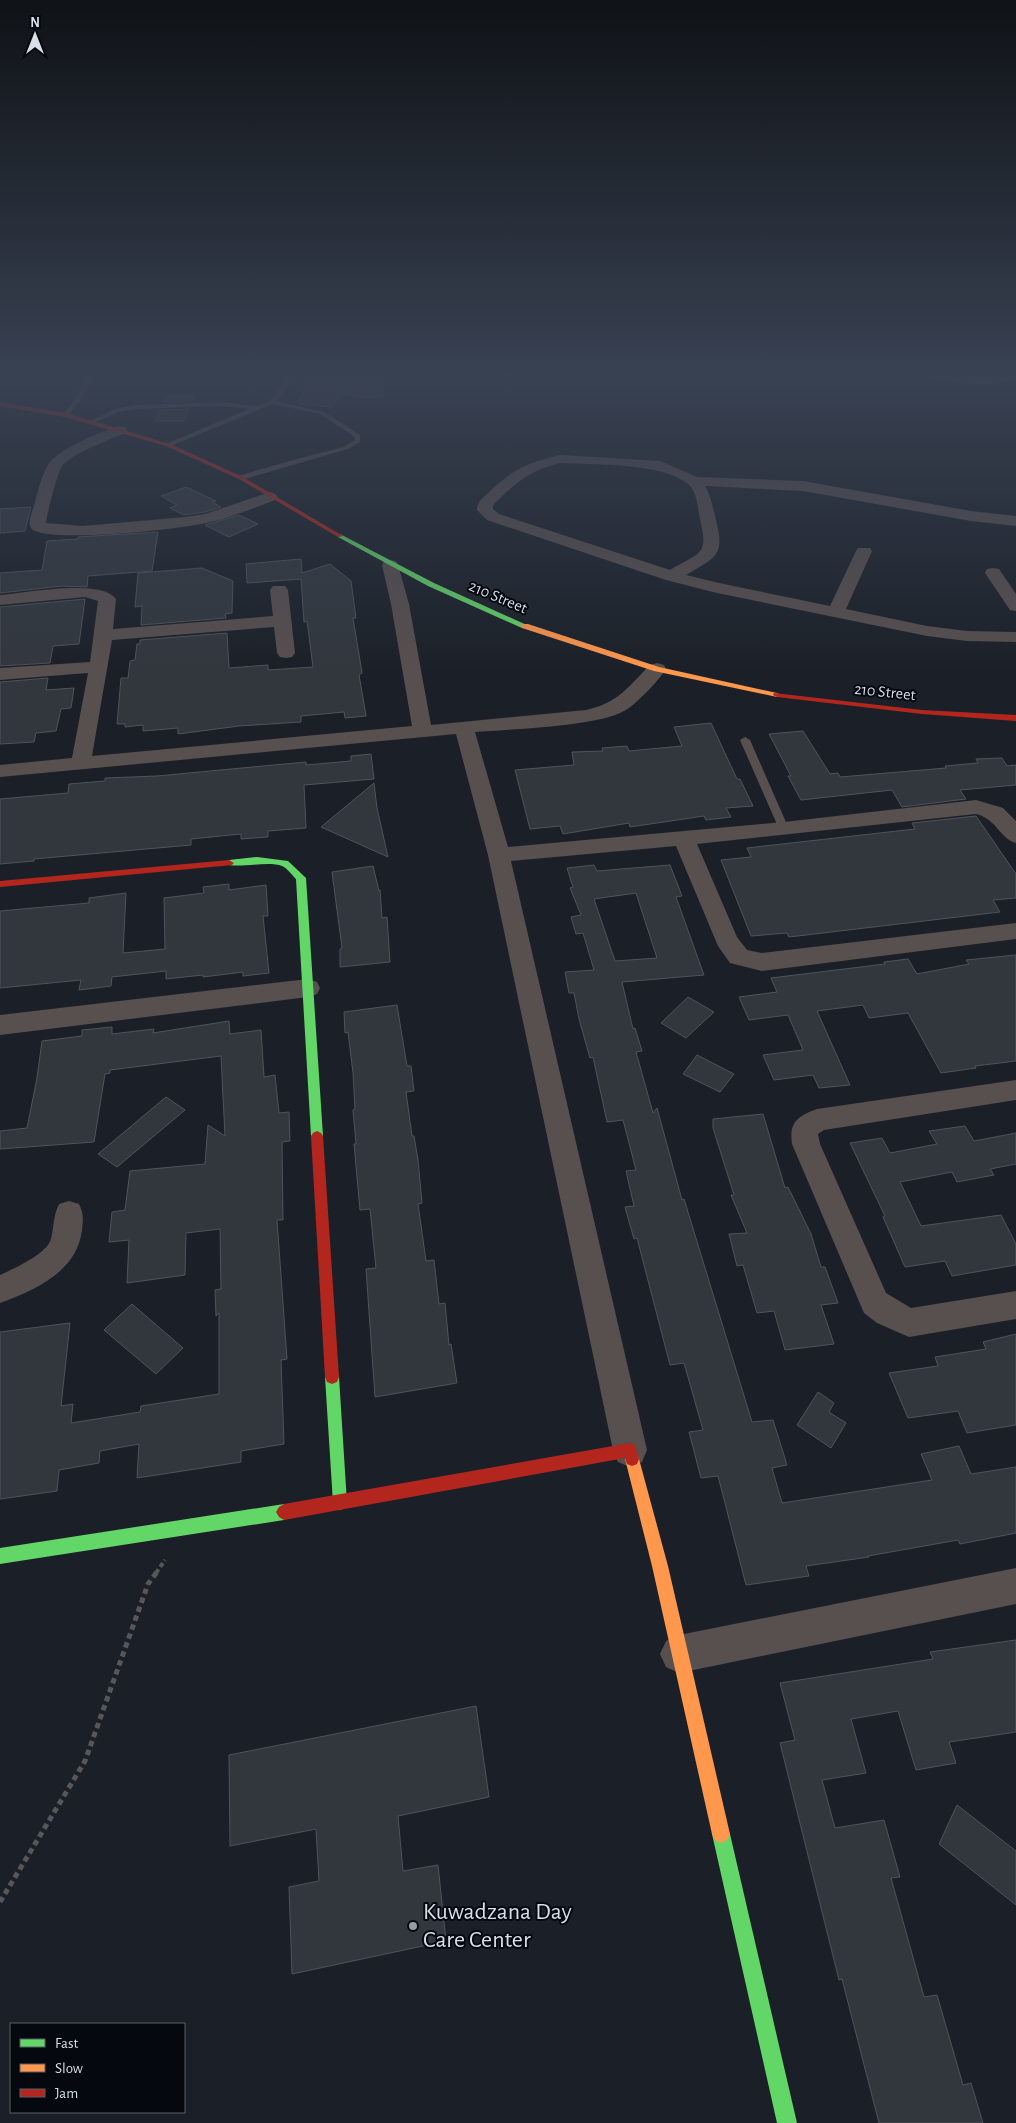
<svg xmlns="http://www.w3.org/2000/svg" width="1016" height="2123" viewBox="0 0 1016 2123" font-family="'Alegreya Sans',sans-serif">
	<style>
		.building { fill: #32373e; stroke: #4f535b; fill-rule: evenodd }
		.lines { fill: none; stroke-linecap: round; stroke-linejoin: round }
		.path-far1 { stroke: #585658; stroke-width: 4; stroke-dasharray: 4.5 3; stroke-linecap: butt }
		.path { stroke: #585658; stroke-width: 5; stroke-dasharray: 5.5 4; stroke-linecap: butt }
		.lane { fill: #584f4f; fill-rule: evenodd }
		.street { fill: #584f4f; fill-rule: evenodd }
		.fast { fill: #63d668; fill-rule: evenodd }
		.slow { fill: #ff974d; fill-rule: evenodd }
		.jam { fill: #b3261e; fill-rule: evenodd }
		.poi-dot { fill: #969ca5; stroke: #05090f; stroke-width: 2 }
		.labels { text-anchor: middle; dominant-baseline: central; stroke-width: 4; stroke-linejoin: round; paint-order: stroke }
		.far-street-label { font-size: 16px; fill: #d8dfe9; stroke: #05090f }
		.near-poi-label { font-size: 24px; fill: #d8dfe9; stroke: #05090f; text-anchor: start }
	</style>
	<rect width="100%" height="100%" fill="#1b2028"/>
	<path class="building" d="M310,374H360L361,379L379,378L384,396L365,398L340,394L332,407L298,404Z
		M166,395H195L192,401L163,402Z
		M189,409L184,421H155L160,410Z
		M186,487L216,501L212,502L221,507L205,512L184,515L170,508L177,505L161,496Z
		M31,507L25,531L0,533V509Z
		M239,515L258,524L229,537L205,525Z
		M158,532L152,571L88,576L87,587L62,586L0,593V573L42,570L47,541L78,539V537Z
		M301,559L302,573L330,564L351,581L356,618H353L362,673L359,675L366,716L345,718L344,712L301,716V722L239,726L178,734V728L143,731V725L125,727V724H117L121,678H128L130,661L135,660L137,644H140V640L227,633L229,668L268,665V670L313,667L307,621L304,622L301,579L247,583L246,564Z
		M202,568L233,581L232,613L225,614L226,618L141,625L142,606L135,607L138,573Z
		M85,599L79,644L53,646L50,663L0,666V607Z
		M48,678L46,690L74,688L71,708L61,709L56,731L36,733L34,742L0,744V682Z
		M711,723L737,779H740L753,806L726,808L731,817L706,820L704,816L630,827L629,823L563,834L560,826L530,829L515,770L574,765L572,752L603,751L602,748L627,746L629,751L682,746L674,727Z
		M803,731L830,774L838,773L840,777L946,768L945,766L978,763L976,759L1002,758L1007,766L1016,765V785L960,790L966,799L902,807L892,790L801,800L788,776H791L769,734Z
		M371,754L374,779L304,785L306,828L268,831V837L241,839V834L191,839V845L34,859V861L0,864V799L68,793L69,784L105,781V778L157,776L306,762V765L351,761V756Z
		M374,783L377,808L388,857L321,827Z
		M976,816L1016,874V898L993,900L1000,912L789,937L787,933L751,936L721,860L751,857L747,848L915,829L912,823Z
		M594,865L597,871L670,865L682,896L676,897L704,975L622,982L633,1029L635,1028L642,1051L636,1052L653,1113L657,1108L682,1200L684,1199L752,1422L773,1420L787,1465L772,1468L782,1503L932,1480L921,1454L959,1446L971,1474L1016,1467V1533L960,1544L958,1540L868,1556L869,1557L806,1566L809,1576L746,1585L718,1476L701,1478L689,1432L703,1430L684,1363L670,1365L637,1238L634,1239L625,1207L634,1206L626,1171L636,1170L623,1120L607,1122L593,1057L590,1058L579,1019L574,993H569L565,972L594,970L583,933L576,934L571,917L581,915L570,888L573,887L567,868ZM636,893L657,958L615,961L594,899Z
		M373,866L379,891L380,890L382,918L387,917L390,962L340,967V949L342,948L332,872Z
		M229,884V890L266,885L268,916H263L269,973L243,976V972L203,977V975L166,979V971L112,977L111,986L79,990L81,980L0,988V911L89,903V898L126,893L123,953L165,949L164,898L204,893L203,887Z
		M1016,955V1061L975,1066L976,1068L941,1073L908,1013L869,1018L863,1005L817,1011L850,1085L819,1088L813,1075L774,1080L763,1055L803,1050L788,1015L749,1020L739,997L777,992L771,978L885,964L884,962L908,959L917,974L969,964L966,960Z
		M688,997L714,1012L686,1038L661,1023Z
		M397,1005L407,1066H411L414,1091L406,1092L412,1136H414L418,1160L422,1203L418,1204L426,1261L434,1260L439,1304L445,1303L449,1345L451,1344L457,1383L375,1397L366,1269L376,1268L370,1209L360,1210L354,1144H356L353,1110L355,1109L353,1073L348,1032L345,1033L344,1012Z
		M229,1021L230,1034L261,1030L264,1077L275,1075L279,1113L289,1112L290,1141L282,1142L283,1220H277L287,1359L281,1360L284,1444L241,1451V1462L137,1478L139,1444L100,1451L99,1463L59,1470L57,1491L0,1499V1332L70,1323L61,1406L73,1404L71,1423L140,1412L141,1406L219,1394V1313L216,1316L215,1290L221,1289L220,1229L186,1233L185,1275L127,1283L129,1240L109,1242L112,1212L125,1210L130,1171L205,1164L208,1125L225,1136L221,1056L110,1070V1073L105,1074L94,1142L0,1149V1131L27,1128L37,1078L42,1041L82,1036V1030L112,1027V1034L154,1029L153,1033Z
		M697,1055L734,1074L720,1092L683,1074Z
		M166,1097L185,1110L117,1167L98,1154Z
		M763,1114L785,1188L788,1187L811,1234L821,1267H825L838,1303L821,1305L834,1344L785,1350L774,1311L757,1313L743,1265L737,1266L729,1234L747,1233L731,1195H734L713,1128V1119Z
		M965,1126L974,1141L1016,1133V1164L990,1169L994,1175L957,1182L952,1172L900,1182L921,1226L1001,1215L1016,1244V1265L952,1276L945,1261L905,1267L883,1217L885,1216L850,1143L882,1138L890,1153L937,1144L929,1131Z
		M132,1304L183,1348L156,1374L104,1330Z
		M1016,1334V1425L967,1433L958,1411L908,1418L889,1373L938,1366L935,1357L986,1349L983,1342Z
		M818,1392L834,1403L829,1412L846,1423L831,1448L797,1425Z
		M1016,1640V1732L949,1742L956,1763L916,1770L898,1711L851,1719L866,1773L822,1780L835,1828L884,1820L900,1877L891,1878L924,1997L937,1995L963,2085L971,2083L983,2123H879L842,1979L839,1980L780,1743L795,1740L780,1683L933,1659L930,1652Z
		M476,1706L489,1797L398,1816L403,1871L438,1865L446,1941L292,1974L289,1887L319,1881L316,1829L230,1846L229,1755Z
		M957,1805L1016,1851V1905L939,1844Z"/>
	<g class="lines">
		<path class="path-far1" d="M156,1573L165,1560"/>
		<path class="path" d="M0,1902L85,1761L148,1584L157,1572"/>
		<path class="lane" d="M89,374H95L83,396L68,416H64L63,415L77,396Z
			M288,374H294L286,389L276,401L324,412L360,435V442L348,449L241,480L237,478L238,476L293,460L344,447L355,440V437L320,414L273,404L168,447L166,446V444L249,409L221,406L134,409L119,412L93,423L88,422L115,409L134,405L221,402L257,406L270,401L280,388Z
			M745,737L750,740L789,829L788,831L784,832L779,829L740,740Z"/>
		<path class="street" d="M930,374H952L985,378L1016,374V379C986,388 961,384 931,377Z
			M120,426L125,427L127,430L125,433C109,440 72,453 62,466C57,475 47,513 46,523L83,526L185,517L205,514L270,492L275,494L278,497L275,500C254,508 232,517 211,522C182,529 56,543 33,530C27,526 31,514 33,509C37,496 42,472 50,462C60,449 103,430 120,426Z
			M560,455L660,461L697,477L803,481L971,511L1016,516V526L971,521L803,491L705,486C711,496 713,508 716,520C725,556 716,557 686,575L719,583L830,606L856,551L858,548H870L872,551L846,609L927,626L967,631L1016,632V642L967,641L927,636L717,593L666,580L487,520L477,510C477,501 484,497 490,491C515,468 527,463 560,455ZM560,463C595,465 660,462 688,484C697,491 698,509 700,519C709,556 700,552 670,570L499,514L493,509V505C516,483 528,471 560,463Z
			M390,560L396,561L398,565L409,604L431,725L586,710C618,703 628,687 650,665L657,663L664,665L666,669C658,681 641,699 629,708C604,727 510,729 475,732L508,847L784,822L976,800L1003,808L1016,821V843C1000,839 997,819 976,814L697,844L737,937L747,950L762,953L1016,923V939L762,971L730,963L718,946L676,846L511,861L647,1450L642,1462L630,1467L618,1462L613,1450L488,855L456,734L0,777V765L72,758L88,673L0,680V668L90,662L98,601L85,597L0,605V595C25,593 101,578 116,599L113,629L273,616L270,590L273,586H285L288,590L295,653L292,657L286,658L280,657L277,653L274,627L112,640L92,756L412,726L391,604L382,565L384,561Z
			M993,568L999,569L1016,594V611L1010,610L985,573L987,569Z
			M308,979L317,982L320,988L317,994L308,997L0,1035V1015Z
			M1016,1080V1100L824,1130L818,1134L820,1144L886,1293L911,1308L1016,1291V1319L909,1337L877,1323L864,1313L792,1144C789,1123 797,1116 817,1109Z
			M69,1201L79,1204C84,1214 83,1220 82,1230C77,1272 35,1290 0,1303V1275C13,1269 47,1254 51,1239C54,1227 53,1216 59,1204Z
			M1016,1568V1604L679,1673L666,1667L660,1654L666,1641L679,1635Z"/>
		<path class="fast" d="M340,534L434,583L529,626L522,628L428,586L338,537L337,536Z
			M257,857L288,861L306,878L323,1136L321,1139H313L311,1136L296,879C292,875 287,868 282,866C268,860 232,870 224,863L229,860Z
			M332,1370L337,1372L339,1377L347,1503L345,1508L340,1510L335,1508L333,1503L325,1377L327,1372Z
			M284,1504L289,1507L292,1512L289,1517L284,1520L0,1564V1548Z
			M721,1825L727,1828L730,1834L797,2123H777L712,1834L715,1828Z"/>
		<path class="slow" d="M522,624H528L659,667L777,693L781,695L777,697L654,671L522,628Z
			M632,1452L637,1454L639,1459L668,1566L730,1834L727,1840L721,1843L715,1840L712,1834L652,1566L625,1459L627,1454Z"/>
		<path class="jam" d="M0,402L66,413L170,444L243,477L343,536L338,537L239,479L166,446L65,417L0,406Z
			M774,693L922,710L1016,715V721L922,714L777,697L773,695Z
			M229,860L234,863L232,865L0,887V881Z
			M317,1131L321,1133L323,1136L339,1377L337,1382L332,1384L327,1382L325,1377L311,1136L313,1133Z
			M630,1443L635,1445L639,1459L637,1464L632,1466L627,1464L625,1458L284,1520L279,1517L276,1512L279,1507L284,1504Z"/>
	</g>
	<linearGradient id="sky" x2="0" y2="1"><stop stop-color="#0f1216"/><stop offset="0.56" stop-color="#394253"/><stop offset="1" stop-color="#394253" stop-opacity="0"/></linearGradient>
	<rect width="1016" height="671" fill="url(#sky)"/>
	<circle class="poi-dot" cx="413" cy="1926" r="5"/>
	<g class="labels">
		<g class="far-street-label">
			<text transform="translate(498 597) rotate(23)">210 Street</text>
			<text transform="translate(885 692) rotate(6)">210 Street</text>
		</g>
		<g class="near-poi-label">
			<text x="423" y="1912">Kuwadzana Day<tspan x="423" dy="28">Care Center</tspan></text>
		</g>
	</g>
	<rect x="10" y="2023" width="175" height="90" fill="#05090f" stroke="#595f66"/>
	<rect x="20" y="2039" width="25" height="8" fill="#63d668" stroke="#595f66"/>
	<text x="55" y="2048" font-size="15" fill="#d8dfe9">Fast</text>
	<rect x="20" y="2064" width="25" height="8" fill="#ff974d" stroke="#595f66"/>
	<text x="55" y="2073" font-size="15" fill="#d8dfe9">Slow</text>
	<rect x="20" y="2089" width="25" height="8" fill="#b3261e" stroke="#595f66"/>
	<text x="55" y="2098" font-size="15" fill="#d8dfe9">Jam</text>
	<g transform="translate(35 35)" stroke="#05090f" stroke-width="4" paint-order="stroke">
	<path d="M0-4L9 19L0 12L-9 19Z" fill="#d8dfe9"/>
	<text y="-8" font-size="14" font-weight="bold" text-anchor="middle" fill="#d8dfe9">N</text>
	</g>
</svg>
